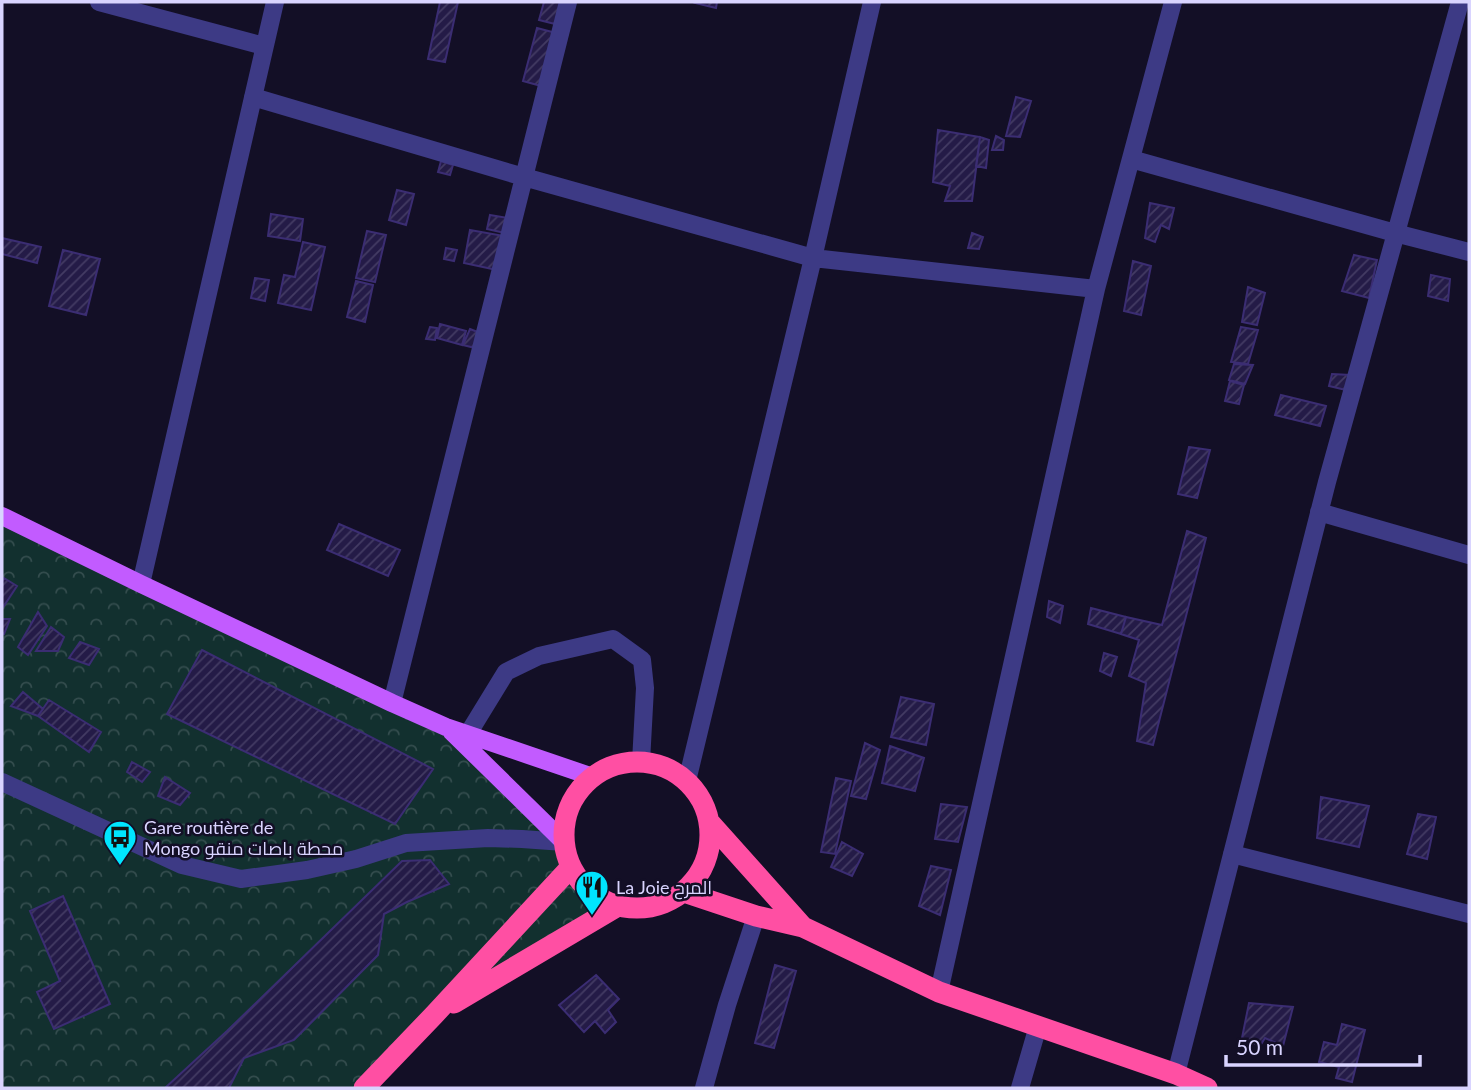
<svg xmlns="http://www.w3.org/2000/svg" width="1471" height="1090" viewBox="0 0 1471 1090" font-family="Lato,Cairo,sans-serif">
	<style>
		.park { fill: url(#park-crowns) }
		.building { fill: url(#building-hatch); stroke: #3b2d73; stroke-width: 2 }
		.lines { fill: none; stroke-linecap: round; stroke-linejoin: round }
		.minor { stroke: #3d3a85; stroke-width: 18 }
		.major { stroke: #c25bff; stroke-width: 18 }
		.highway { stroke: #ff4fa3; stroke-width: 21 }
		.labels { text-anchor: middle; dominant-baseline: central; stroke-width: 5; stroke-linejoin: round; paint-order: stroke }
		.poi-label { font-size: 18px; fill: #d9d4ff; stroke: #130f26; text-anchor: start }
	</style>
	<defs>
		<pattern id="park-crowns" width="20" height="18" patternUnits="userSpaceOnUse" patternTransform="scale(1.75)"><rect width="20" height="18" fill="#12302f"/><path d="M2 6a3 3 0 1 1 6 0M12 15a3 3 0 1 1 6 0" fill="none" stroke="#344d4e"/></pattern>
		<pattern id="building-hatch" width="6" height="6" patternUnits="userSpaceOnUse" patternTransform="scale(1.75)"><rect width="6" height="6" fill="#241b47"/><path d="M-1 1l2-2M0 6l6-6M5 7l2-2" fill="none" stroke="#433b63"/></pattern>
	</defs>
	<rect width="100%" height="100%" fill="#130f26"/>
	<path class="park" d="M2,516L446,727L564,842C574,878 583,892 618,906L434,1015L364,1088H2Z"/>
	<path class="building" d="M440,2H458L445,62L428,59Z
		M544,2H561L555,24L539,20Z
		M696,2H717L716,8L695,3Z
		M537,28L556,33L541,86L523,81Z
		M1016,97L1031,101L1020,137L1006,136Z
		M938,130L980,137L972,201H945L950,186L933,182Z
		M996,136L1004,140L1003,150H992Z
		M980,137L989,140L986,168L976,166Z
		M441,161L453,165L450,175L438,172Z
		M397,190L414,194L406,225L389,220Z
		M1150,203L1174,208L1169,229L1161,225L1155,242L1145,238Z
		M271,214L303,219L300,241L268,236Z
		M490,215L508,218L505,233L487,229Z
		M470,230L504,236L497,270L464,263Z
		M367,231L386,235L375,282L356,278Z
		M972,233L983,237L979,249L968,248Z
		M2,238L41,247L37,263L2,254Z
		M303,242L325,247L311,310L278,303L284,275L295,277Z
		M446,248L457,250L454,261L444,259Z
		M63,250L100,259L86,315L49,306Z
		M1354,255L1377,260L1369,298L1342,291Z
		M1133,261L1151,266L1141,315L1124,311Z
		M1431,275L1450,279L1448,301L1428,296Z
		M255,278L269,280L265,301L251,298Z
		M356,281L373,285L365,322L347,317Z
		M1248,287L1265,293L1257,325L1242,322Z
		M440,324L466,331L462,345L437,338Z
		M430,327L437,328L435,340L426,339Z
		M1241,327L1258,330L1248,364L1231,362Z
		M470,329L483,334L479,349L463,345Z
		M1234,364L1253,365L1245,384L1229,380Z
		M1332,374L1350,375L1346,390L1329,386Z
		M1230,381L1244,385L1239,404L1225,401Z
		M1281,395L1326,406L1320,426L1275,415Z
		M1189,447L1210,450L1197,498L1178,494Z
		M339,524L400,550L388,576L327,550Z
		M1187,531L1206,538L1153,745L1137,741L1146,683L1129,676L1139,640L1121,634L1126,617L1162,625Z
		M4,578L17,586L2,609V581Z
		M1049,601L1063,606L1060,623L1047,617Z
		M1091,608L1126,617L1121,634L1088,624Z
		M38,612L47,626L28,655L18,647Z
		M2,619H10L4,634L2,633Z
		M51,627L64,637L58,651H36Z
		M80,642L99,649L89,665L69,658Z
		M202,650L433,769L395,824L167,714Z
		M1104,653L1117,657L1111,676L1100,671Z
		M23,692L43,709L38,716L11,706Z
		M901,697L934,704L926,745L891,737Z
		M49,700L101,732L89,752L38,716Z
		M865,743L880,750L866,799L851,796Z
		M890,746L924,758L915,791L882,783Z
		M132,762L150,772L142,782L127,772Z
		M165,777L190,793L180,805L158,796Z
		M836,778L851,781L835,854L821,852Z
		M1321,797L1369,806L1359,847L1317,838Z
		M941,804L967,807L958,842L935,839Z
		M1418,814L1436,817L1427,859L1407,854Z
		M842,842L863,854L852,876L831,867Z
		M430,860L449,884L407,902L384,914L378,955L294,1040L244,1058L229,1088H165L227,1031L402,861Z
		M931,866L951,870L940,915L919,906Z
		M63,896L110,1004L54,1029L37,992L60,981L30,911Z
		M775,965L796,971L774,1048L755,1043Z
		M596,975L619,999L608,1010L616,1022L605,1033L595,1021L584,1032L559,1005Z
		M1249,1003L1293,1007L1283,1046L1265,1038L1260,1046L1242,1038Z
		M1342,1024L1365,1030L1352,1082L1336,1078L1339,1067L1319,1062L1324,1042L1337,1045Z"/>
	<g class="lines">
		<path class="minor" d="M99,2L264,46
			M253,97L524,177L813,258L1096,289
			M1131,159L1395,233L1469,252
			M1319,512L1469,555
			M141,584L275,2
			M392,703L568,2
			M468,734L506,672L539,656L613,639L642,660L645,688L641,762
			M687,781L813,258L872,2
			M2,782L182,865L241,879L307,870L356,859L406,843L488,838L522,839L564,842
			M1232,854L1469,914
			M939,992L1096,289L1173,2
			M1176,1074L1327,482L1460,2
			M704,1088L727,1005L756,916
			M1020,1088L1038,1026"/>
		<path class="major" d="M2,516L141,584L392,703L446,727L593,777
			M451,731L564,842"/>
		<path class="highway" d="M564 835a73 73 0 1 1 146 0a73 73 0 1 1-146 0Z
			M711,824L803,927
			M684,892L756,916L803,927L939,992L1176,1074L1207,1088
			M454,1003L618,906
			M364,1088L434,1015L571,867"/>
	</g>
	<defs>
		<symbol id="bus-pin" viewBox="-11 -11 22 30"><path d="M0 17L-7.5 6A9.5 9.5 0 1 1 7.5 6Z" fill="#00e5ff" stroke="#130f26"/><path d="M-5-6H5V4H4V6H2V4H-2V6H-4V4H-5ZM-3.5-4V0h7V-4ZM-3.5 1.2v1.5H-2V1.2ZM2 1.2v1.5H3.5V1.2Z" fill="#111"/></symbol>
		<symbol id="restaurant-pin" viewBox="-11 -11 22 30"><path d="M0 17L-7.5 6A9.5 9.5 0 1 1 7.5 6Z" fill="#00e5ff" stroke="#130f26"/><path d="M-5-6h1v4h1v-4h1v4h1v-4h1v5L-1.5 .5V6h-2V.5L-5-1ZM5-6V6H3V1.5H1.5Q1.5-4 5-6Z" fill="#111"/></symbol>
	</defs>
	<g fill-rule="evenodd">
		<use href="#bus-pin" x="101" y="818" width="38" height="52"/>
		<use href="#restaurant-pin" x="573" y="868" width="38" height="52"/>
	</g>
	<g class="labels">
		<g class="poi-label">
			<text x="144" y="827">Gare routière de<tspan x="144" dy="21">Mongo محطة باصات منقو</tspan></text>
			<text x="616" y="887">La Joie المرح</text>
		</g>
	</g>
	<rect width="1471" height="1090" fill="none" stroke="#d9d4ff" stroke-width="7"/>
	<path d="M1226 1055v10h194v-10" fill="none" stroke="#d9d4ff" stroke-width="3.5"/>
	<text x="1236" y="1055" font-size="21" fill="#d9d4ff" stroke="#130f26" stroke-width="5" paint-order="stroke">50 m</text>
</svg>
